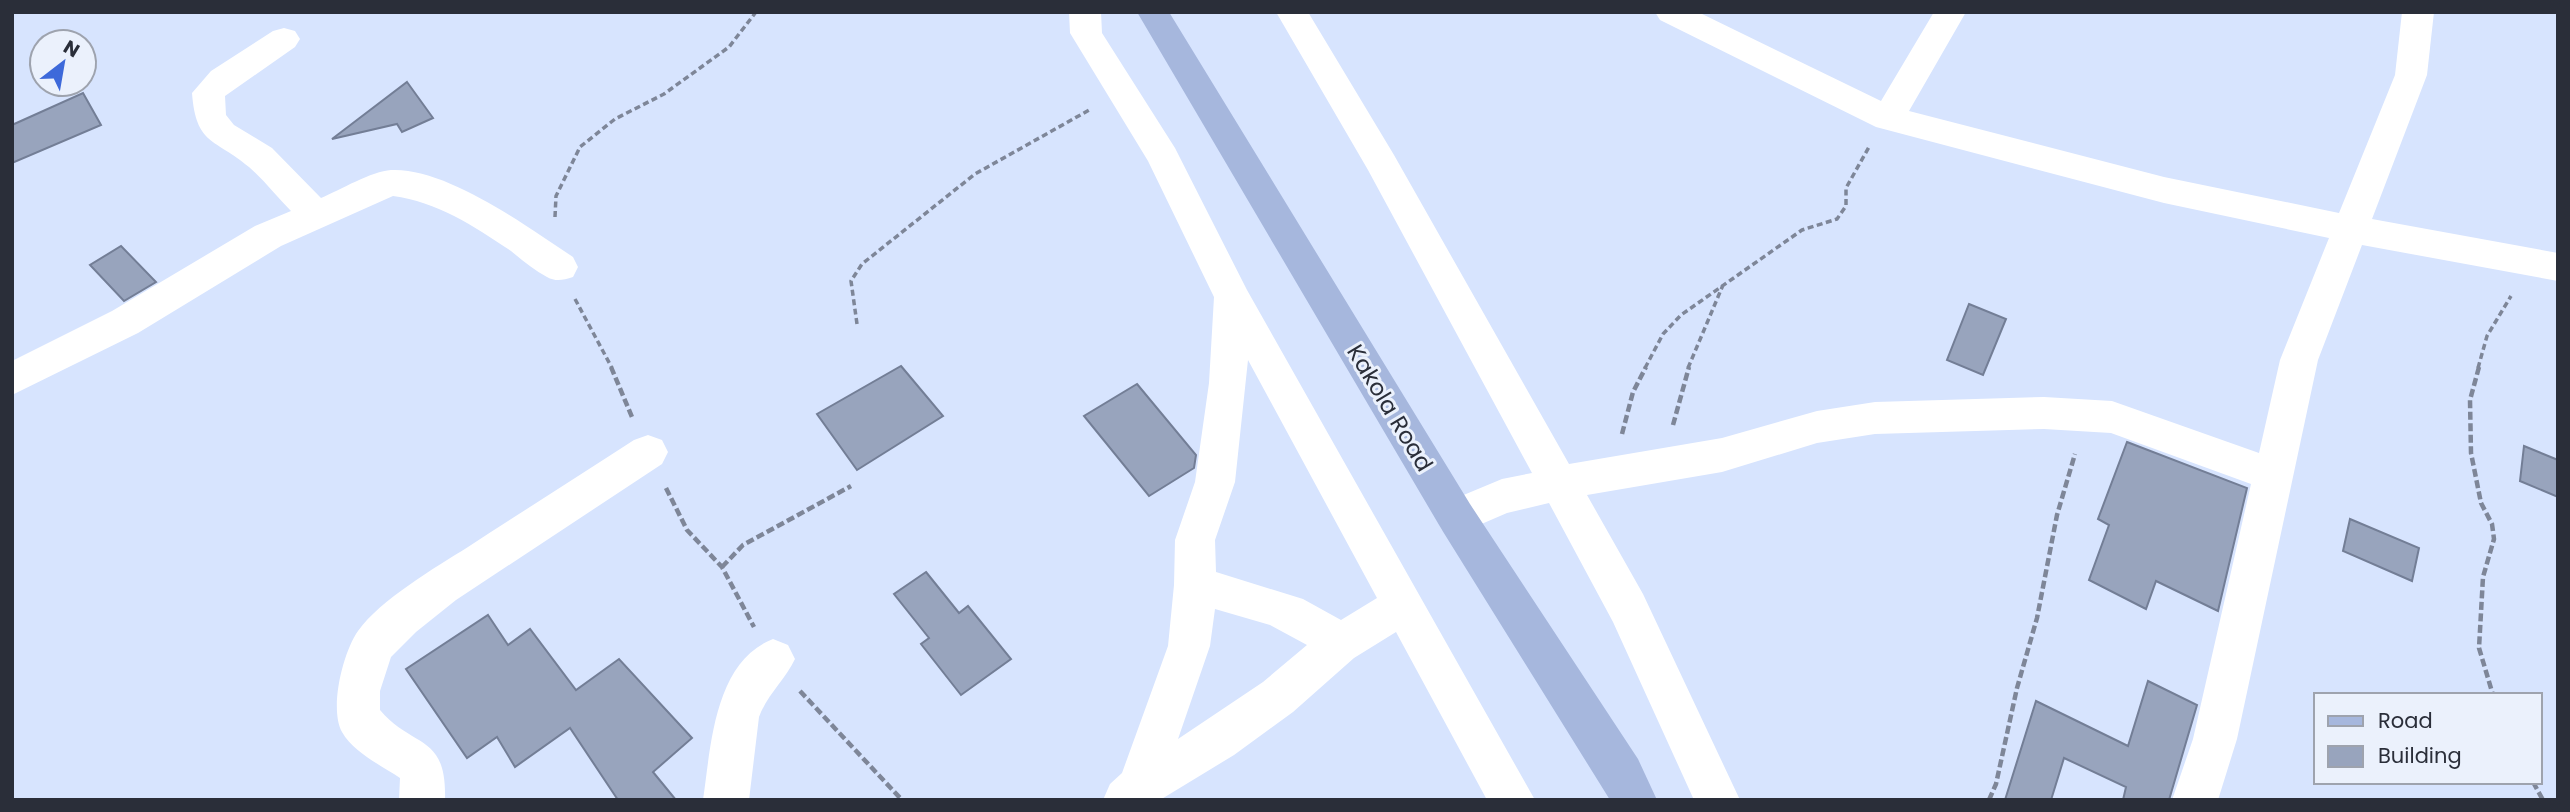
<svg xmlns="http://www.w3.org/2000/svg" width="2570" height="812" viewBox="0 0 2570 812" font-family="Poppins,sans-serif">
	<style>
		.building { fill: #98a4bd; stroke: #737e96; stroke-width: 2 }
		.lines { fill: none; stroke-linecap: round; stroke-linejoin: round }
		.path-far1 { stroke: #7e8698; stroke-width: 3.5; stroke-dasharray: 6 3.5; stroke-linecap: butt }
		.path { stroke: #7e8698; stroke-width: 4.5; stroke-dasharray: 8 3.5; stroke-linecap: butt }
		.minor { fill: #fff; fill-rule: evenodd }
		.major { fill: #a6b7dd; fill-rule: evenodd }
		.labels { text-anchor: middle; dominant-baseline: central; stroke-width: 6; stroke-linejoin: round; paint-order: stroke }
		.street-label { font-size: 23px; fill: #2a2e39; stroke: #ebf1fc }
	</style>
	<rect width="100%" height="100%" fill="#d7e4fe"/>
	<path class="building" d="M407,82L433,118L402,132L397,124L332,139Z
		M83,93L101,125L12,163V125Z
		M121,246L156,282L124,301L90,265Z
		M1969,304L2006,319L1983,375L1947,360Z
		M901,366L943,416L857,470L817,414Z
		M1137,384L1196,455L1194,468L1149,496L1084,416Z
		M2127,442L2247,488L2218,611L2156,581L2146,609L2089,580L2109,525L2098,519Z
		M2524,446L2558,460V497L2520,481Z
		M2350,519L2419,548L2412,581L2343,551Z
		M926,572L959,613L968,606L1011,659L961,695L921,644L929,638L894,594Z
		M488,615L508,645L530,629L576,690L619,659L692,738L653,772L676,800H618L570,728L515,767L497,737L467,758L406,669Z
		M2148,681L2197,705L2169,800H2123L2126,787L2064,758L2051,800H2005L2036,701L2128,746Z"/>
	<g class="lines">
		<path class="path-far1" d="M555,217L556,196L580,147L615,119L664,94L729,47L756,12
			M575,299L612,368
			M857,324L851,281L862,264L975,174L1091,109
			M1645,368L1663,334L1681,315L1802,230L1837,219L1846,206V188L1869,147
			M1688,368L1723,285
			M2478,368L2487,336L2511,296"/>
		<path class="path" d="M611,367L632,417
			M2479,367L2470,400L2471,453L2481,503L2492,524L2494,539L2483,577L2479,648L2493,695
			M1673,425L1689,367
			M1622,434L1633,392L1646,367
			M666,488L687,530L722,567L754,627
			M722,567L743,545L851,486
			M800,691L902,800
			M2533,782L2543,800
			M1989,800L1996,784L2017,688L2037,618L2057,515L2075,454"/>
		<path class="minor" d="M1069,12H1101L1102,33L1175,148L1247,290L1535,800H1487L1396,632L1354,658L1293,712L1234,755L1160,800H1103L1110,784L1122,773L1168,646L1174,585L1175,540L1195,482L1209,383L1214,297L1148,161L1070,33ZM1248,360L1377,598L1341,620L1303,599L1216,572L1215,540L1235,482ZM1215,609L1270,625L1307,645L1263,682L1178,739L1210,646Z
			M1276,12H1308L1394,155L1569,464L1722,438L1817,411L1875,402L2044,397L2112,401L2259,453L2280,360L2329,238L2164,203L1876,127L1660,20L1655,12H1698L1881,101L1934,12H1966L1909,111L2164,177L2339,213L2395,75L2402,12H2434L2427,75L2372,219L2558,253V281L2362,245L2318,360L2237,739L2218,800H2172L2193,739L2251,484L2111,433L2044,429L1875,434L1817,443L1722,472L1587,495L1643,594L1740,800H1694L1613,622L1549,503L1507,513L1456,535L1442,530L1436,517L1442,504L1502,479L1532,473L1368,170Z
			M284,28L295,31L300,39L295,47L225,96L226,115L234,125L272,148L321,198C340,190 372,171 391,170C446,167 528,227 573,257L578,267L573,277C563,280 556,282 547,277C534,270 522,260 511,251C474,226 437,202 393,196L281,246L138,333L12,395V361L112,311L255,226L291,211C277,197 264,180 249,167C215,138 196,146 192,93L211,71L273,31Z
			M648,435L662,440L668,452L662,464L456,600L416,632L391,657L380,691V710C413,749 447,733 445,800H399L400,778C381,765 354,753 342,732C329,709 343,652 358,631C380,600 436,567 468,547C523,511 579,476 634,440Z
			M773,639L788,645L795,659C785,680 767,695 759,717L749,800H703C711,746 714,662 773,639Z"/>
		<path class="major" d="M1137,12H1169L1470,504L1638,759L1657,800H1610L1442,530Z"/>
	</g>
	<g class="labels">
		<g class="street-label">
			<text transform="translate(1390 408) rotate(59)">Kakola Road</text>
		</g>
	</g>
	<rect width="2570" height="812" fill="none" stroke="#2a2e39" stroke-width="28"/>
	<rect x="2314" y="693" width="228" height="91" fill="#ebf1fc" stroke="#9ea3ae" stroke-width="2"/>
	<rect x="2328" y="716" width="35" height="10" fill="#a6b7dd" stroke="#9ea3ae" stroke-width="2"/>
	<text x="2378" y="728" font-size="21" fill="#2a2e39">Road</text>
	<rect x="2328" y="746" width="35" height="21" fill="#98a4bd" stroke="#9ea3ae" stroke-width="2"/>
	<text x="2378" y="763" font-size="21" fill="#2a2e39">Building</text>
	<g transform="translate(63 63) rotate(31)"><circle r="33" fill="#ebf1fc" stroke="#9ea3ae" stroke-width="2"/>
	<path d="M0-5L12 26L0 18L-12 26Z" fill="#3d69da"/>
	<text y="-10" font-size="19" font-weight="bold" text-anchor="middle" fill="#2a2e39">N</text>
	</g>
</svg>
